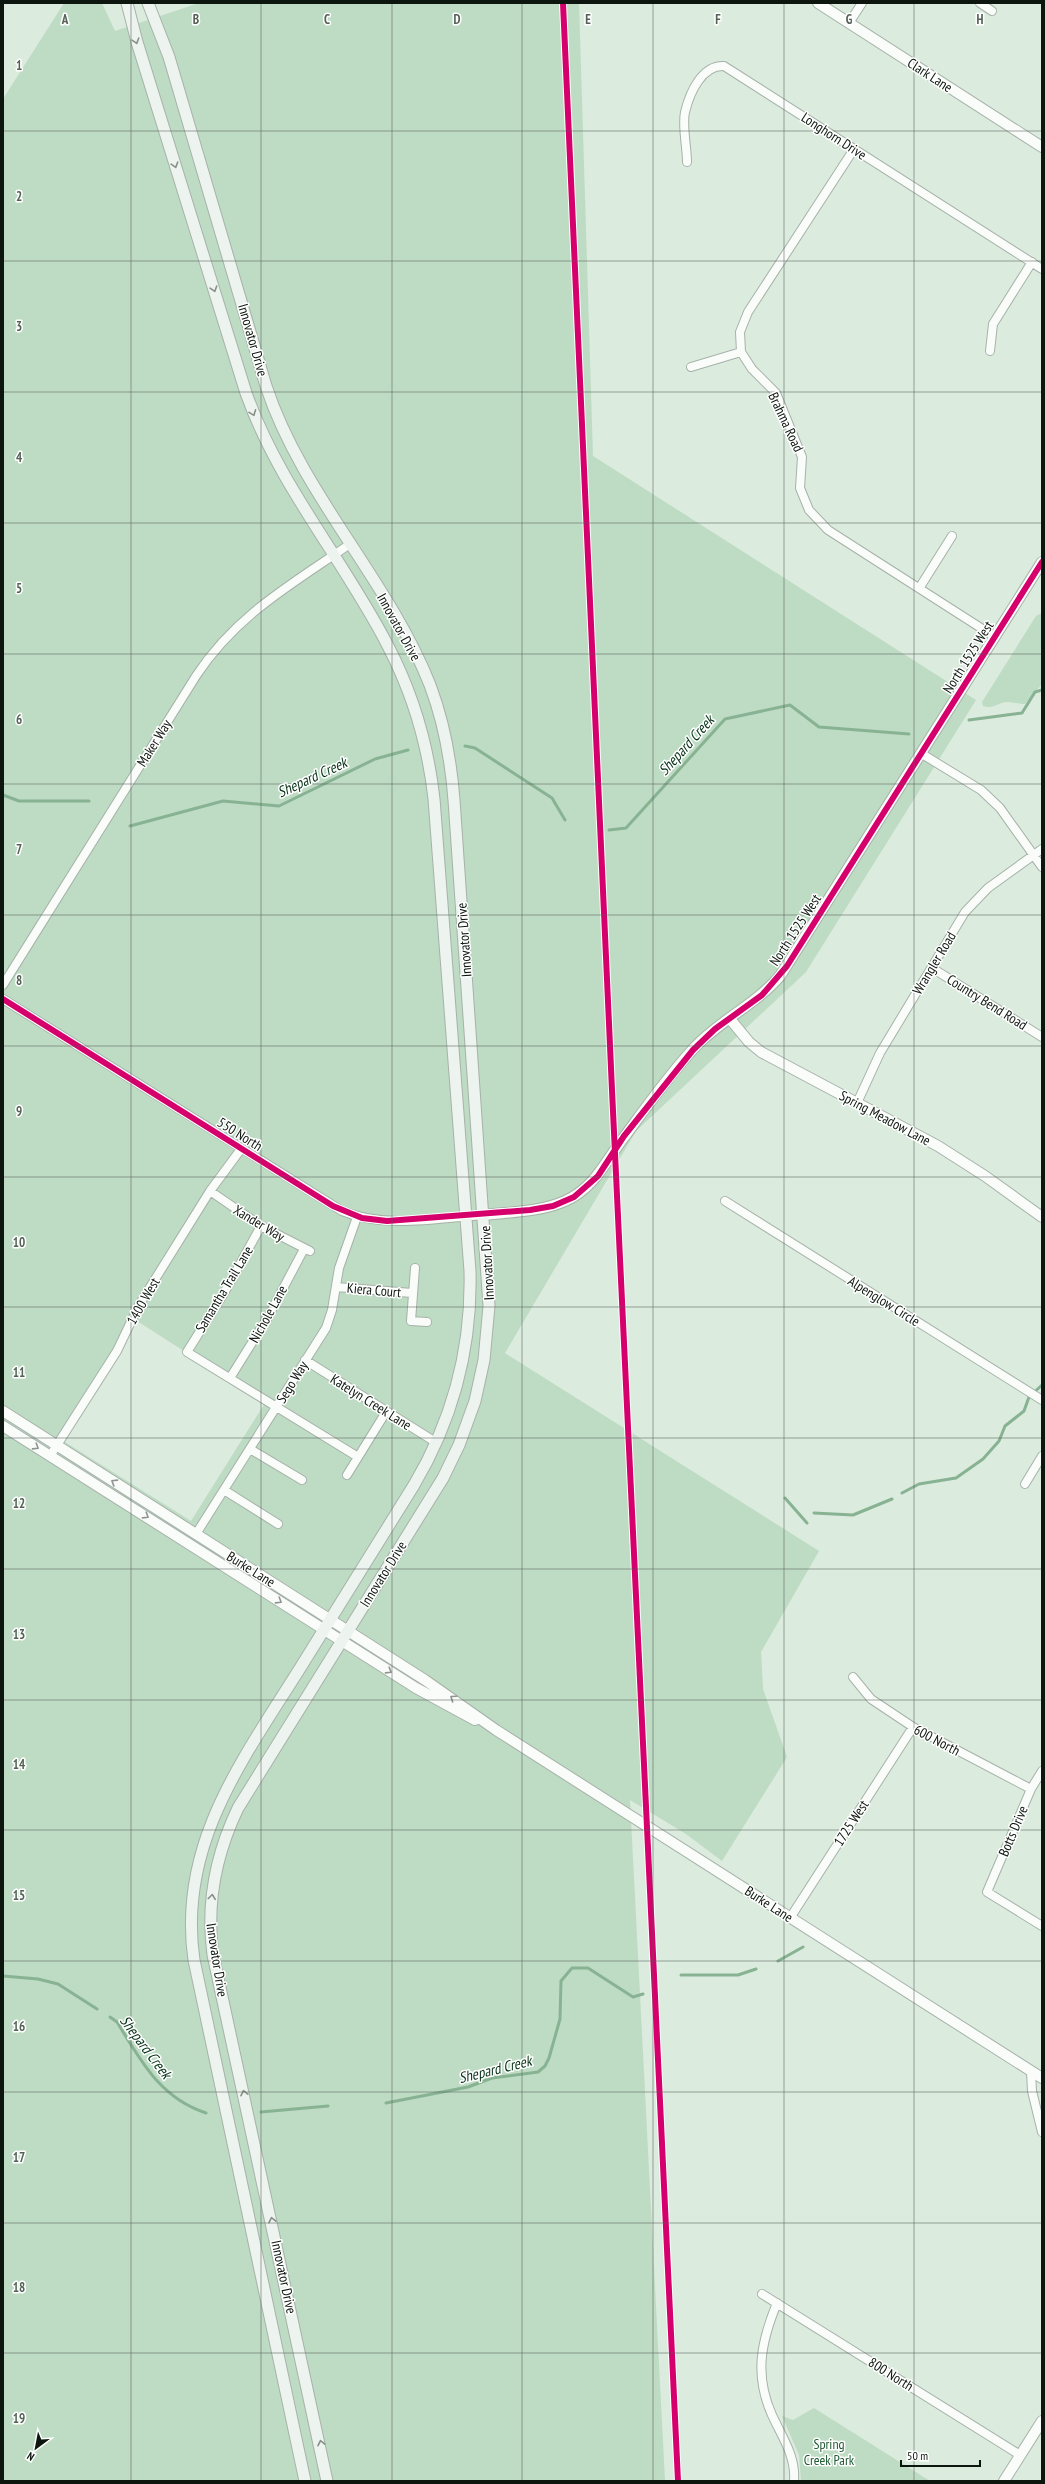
<svg xmlns="http://www.w3.org/2000/svg" width="1045" height="2484" viewBox="0 0 1045 2484" font-family="'PT Sans Narrow',sans-serif">
	<style>
		.green { fill: #bedbc4; fill-rule: evenodd }
		.lines { fill: none; stroke-linecap: round; stroke-linejoin: round }
		.stream { stroke: #88b393; stroke-width: 3 }
		.minor-casing { stroke: #a6b2a9; stroke-width: 10 }
		.tertiary-casing { stroke: #a6b2a9; stroke-width: 12 }
		.secondary-casing { stroke: #a6b2a9; stroke-width: 13 }
		.minor { stroke: #fafcfa; stroke-width: 8 }
		.tertiary { stroke: #fafcfa; stroke-width: 10 }
		.secondary { stroke: #edf3ee; stroke-width: 11 }
		.cycleway-casing { stroke: #fff; stroke-width: 8 }
		.cycleway { stroke: #d6006c; stroke-width: 6 }
		.oneway { stroke: #889089 }
		.oneway2 { stroke: #8f9490 }
		.grid { fill: none; stroke: #546157; stroke-width: 1; stroke-opacity: 0.55 }
		.labels { text-anchor: middle; dominant-baseline: central; stroke-width: 3; stroke-linejoin: round; paint-order: stroke }
		.street-label { font-size: 14px; fill: #0c160e; stroke: #fff }
		.park-label { font-size: 14px; fill: #1d5a32; stroke: #fff }
		.water-label { font-size: 15px; font-style: italic; fill: #073318; stroke: #fff }
		.grid-label { font-size: 13px; text-anchor: middle; font-weight: bold; fill: #546157; stroke: #fff; stroke-width: 3; stroke-linejoin: round; paint-order: stroke }
	</style>
	<rect width="100%" height="100%" fill="#dbebde"/>
	<path class="green" d="M64,3H102L115,31L199,3H579L593,456L976,700L806,972L636,1131L505,1353L819,1551L761,1652L763,1689L787,1757L722,1861L686,1834L630,1800L665,2481H3V99ZM134,1319L265,1403L191,1521L60,1439Z
		M1042,613V684L1025,704C1018,704 1014,702 1008,702C999,702 992,710 983,706L982,702L1036,616Z
		M814,2408L930,2481H801L799,2455L782,2416L793,2420Z"/>
	<g class="lines">
		<path class="stream" d="M969,720L1022,713L1035,692L1042,690
			M465,746L475,748L552,798L565,820
			M3,795L19,801H89
			M130,826L223,801L279,806L375,759L408,750
			M609,830L626,828L725,719L790,705L819,727L909,734
			M902,1493L919,1484L956,1478L983,1459L999,1441L1005,1426L1024,1411L1029,1397L1042,1385
			M785,1498L807,1523
			M814,1513L853,1515L892,1499
			M778,1961L803,1947
			M681,1975H738L756,1969
			M3,1976L38,1979L58,1984L97,2009
			M110,2017L117,2022C141,2061 160,2098 206,2113
			M386,2103L468,2087L492,2078L538,2072L545,2066L549,2058L560,2019L561,1981L572,1968H588L633,1997L643,1994
			M261,2112L328,2106"/>
		<defs>
			<path id="minor" d="M980,3L992,11
				M849,23L862,3
				M854,149L748,312L740,332L741,352L752,369L776,393L802,457L800,488L809,510L828,530L995,637
				M687,162C687,147 682,126 685,112C690,92 702,65 724,66L1042,269
				M990,351L993,324L1032,262
				M691,367L741,352
				M920,587L952,536
				M922,754L981,790L1000,808L1042,867
				M932,968L1042,1037
				M3,985L196,676C236,615 292,584 350,544
				M3,999L342,1211C386,1229 438,1218 484,1215
				M857,1103L880,1053L965,912L988,888L1042,849
				M210,1191L261,1226L310,1251
				M725,1201L1042,1400
				M261,1226L224,1293L187,1352L358,1457
				M415,1268L411,1321L427,1322
				M336,1287L412,1293
				M305,1360L437,1443
				M230,1378L268,1317L304,1249
				M250,1449L302,1480
				M50,1456L117,1351L139,1305L210,1191L241,1149
				M347,1475L386,1412
				M1025,1484L1042,1456
				M224,1490L278,1524
				M196,1534L326,1328L332,1310L339,1268L357,1217
				M853,1677L871,1699L913,1727L1031,1789
				M1042,1771L1031,1789L987,1892L1042,1926
				M790,1918L913,1727
				M1031,2072L1032,2091L1042,2132
				M762,2294L1020,2455
				M777,2303C761,2342 754,2375 772,2415C782,2437 796,2456 794,2481"/>
			<path id="tertiary" d="M818,3L1042,147
				M730,1019L749,1042L761,1052L938,1146L985,1176L1042,1217
				M484,1215C511,1212 540,1212 565,1201C595,1188 606,1160 625,1136C647,1106 669,1075 694,1048C720,1020 755,1005 780,976L1042,562
				M3,1411L425,1680L496,1730L1042,2078
				M3,1426L416,1688L475,1720
				M1004,2481L1042,2421"/>
			<path id="secondary" d="M127,3L137,42L246,393C279,486 344,560 388,646C413,694 428,745 434,799L470,1271C472,1348 453,1419 414,1485C377,1545 339,1605 302,1665C244,1758 177,1844 194,1960L305,2481
				M148,3L169,57L266,386C302,495 388,579 430,685C444,722 451,761 454,800L489,1306L484,1360L475,1401L459,1445L443,1478L238,1808C216,1854 206,1904 213,1955L327,2481"/>
		</defs>
		<use href="#minor" class="minor-casing"/>
		<use href="#tertiary" class="tertiary-casing"/>
		<use href="#secondary" class="secondary-casing"/>
		<use href="#minor" class="minor"/>
		<use href="#tertiary" class="tertiary"/>
		<use href="#secondary" class="secondary"/>
		<defs>
			<path id="cycleway" d="M563,3L612,1090L678,2481
				M3,999L333,1206L362,1218L387,1221L530,1210L553,1206L574,1197L598,1176L624,1136L693,1050L715,1029L762,995L787,966L1042,562"/>
		</defs>
		<use href="#cycleway" class="cycleway-casing"/>
		<use href="#cycleway" class="cycleway"/>
	</g>
	<defs><path id="oneway-chevron" d="M-2-3.5L2.5 0L-2 3.5" fill="none" stroke-width="1.6" stroke-linecap="round" stroke-linejoin="round"/></defs>
	<g class="oneway">
		<use href="#oneway-chevron" transform="translate(136 41) rotate(73)"/>
		<use href="#oneway-chevron" transform="translate(175 165) rotate(73)"/>
		<use href="#oneway-chevron" transform="translate(214 289) rotate(73)"/>
		<use href="#oneway-chevron" transform="translate(253 413) rotate(69)"/>
		<use href="#oneway-chevron" transform="translate(212 1897) rotate(-83)"/>
		<use href="#oneway-chevron" transform="translate(244 2093) rotate(-102)"/>
		<use href="#oneway-chevron" transform="translate(272 2220) rotate(-102)"/>
		<use href="#oneway-chevron" transform="translate(321 2443) rotate(-102)"/>
	</g>
	<g class="oneway2">
		<use href="#oneway-chevron" transform="translate(36 1447) rotate(32)"/>
		<use href="#oneway-chevron" transform="translate(114 1482) rotate(-148)"/>
		<use href="#oneway-chevron" transform="translate(146 1516) rotate(32)"/>
		<use href="#oneway-chevron" transform="translate(279 1601) rotate(32)"/>
		<use href="#oneway-chevron" transform="translate(389 1671) rotate(32)"/>
		<use href="#oneway-chevron" transform="translate(453 1698) rotate(-145)"/>
	</g>
	<path class="grid" d="M131,3V2481M261,3V2481M392,3V2481M522,3V2481M653,3V2481M784,3V2481M914,3V2481M3,131H1042M3,261H1042M3,392H1042M3,523H1042M3,654H1042M3,784H1042M3,915H1042M3,1046H1042M3,1177H1042M3,1307H1042M3,1438H1042M3,1569H1042M3,1700H1042M3,1830H1042M3,1961H1042M3,2092H1042M3,2223H1042M3,2353H1042"/>
	<g class="labels">
		<g class="street-label">
			<text transform="translate(930 75) rotate(33)">Clark Lane</text>
			<text transform="translate(834 136) rotate(33)">Longhorn Drive</text>
			<text transform="translate(253 340) rotate(74)">Innovator Drive</text>
			<text transform="translate(786 422) rotate(65)">Brahma Road</text>
			<text transform="translate(399 627) rotate(61)">Innovator Drive</text>
			<text transform="translate(968 657) rotate(-58)">North 1525 West</text>
			<text transform="translate(154 743) rotate(-58)">Maker Way</text>
			<text transform="translate(795 930) rotate(-57)">North 1525 West</text>
			<text transform="translate(464 940) rotate(-94)">Innovator Drive</text>
			<text transform="translate(934 963) rotate(-59)">Wrangler Road</text>
			<text transform="translate(987 1002) rotate(32)">Country Bend Road</text>
			<text transform="translate(885 1118) rotate(28)">Spring Meadow Lane</text>
			<text transform="translate(240 1134) rotate(32)">550 North</text>
			<text transform="translate(259 1223) rotate(31)">Xander Way</text>
			<text transform="translate(487 1263) rotate(-93)">Innovator Drive</text>
			<text transform="translate(224 1289) rotate(-59)">Samantha Trail Lane</text>
			<text transform="translate(374 1290) rotate(5)">Kiera Court</text>
			<text transform="translate(143 1301) rotate(-60)">1400 West</text>
			<text transform="translate(884 1301) rotate(32)">Alpenglow Circle</text>
			<text transform="translate(268 1314) rotate(-61)">Nichole Lane</text>
			<text transform="translate(292 1382) rotate(-58)">Sego Way</text>
			<text transform="translate(371 1402) rotate(32)">Katelyn Creek Lane</text>
			<text transform="translate(251 1569) rotate(32)">Burke Lane</text>
			<text transform="translate(383 1574) rotate(-58)">Innovator Drive</text>
			<text transform="translate(937 1740) rotate(28)">600 North</text>
			<text transform="translate(851 1823) rotate(-57)">1725 West</text>
			<text transform="translate(1013 1831) rotate(-67)">Botts Drive</text>
			<text transform="translate(769 1904) rotate(33)">Burke Lane</text>
			<text transform="translate(217 1960) rotate(81)">Innovator Drive</text>
			<text transform="translate(284 2277) rotate(78)">Innovator Drive</text>
			<text transform="translate(891 2374) rotate(32)">800 North</text>
		</g>
		<g class="park-label">
			<text x="829" y="2444">Spring<tspan x="829" dy="16">Creek Park</tspan></text>
		</g>
		<g class="water-label">
			<text transform="translate(686 745) rotate(-48)">Shepard Creek</text>
			<text transform="translate(312 777) rotate(-25)">Shepard Creek</text>
			<text transform="translate(146 2047) rotate(53)">Shepard Creek</text>
			<text transform="translate(495 2069) rotate(-14)">Shepard Creek</text>
		</g>
	</g>
	<g class="grid-label">
		<text x="65" y="24">A</text>
		<text x="196" y="24">B</text>
		<text x="327" y="24">C</text>
		<text x="457" y="24">D</text>
		<text x="588" y="24">E</text>
		<text x="718" y="24">F</text>
		<text x="849" y="24">G</text>
		<text x="980" y="24">H</text>
		<text x="19" y="70">1</text>
		<text x="19" y="201">2</text>
		<text x="19" y="331">3</text>
		<text x="19" y="462">4</text>
		<text x="19" y="593">5</text>
		<text x="19" y="724">6</text>
		<text x="19" y="854">7</text>
		<text x="19" y="985">8</text>
		<text x="19" y="1116">9</text>
		<text x="19" y="1247">10</text>
		<text x="19" y="1377">11</text>
		<text x="19" y="1508">12</text>
		<text x="19" y="1639">13</text>
		<text x="19" y="1769">14</text>
		<text x="19" y="1900">15</text>
		<text x="19" y="2031">16</text>
		<text x="19" y="2162">17</text>
		<text x="19" y="2292">18</text>
		<text x="19" y="2423">19</text>
	</g>
	<rect width="1045" height="2484" fill="none" stroke="#0c160e" stroke-width="8"/>
	<g transform="translate(36 2448) rotate(212)" stroke="#ffffff" stroke-width="3" paint-order="stroke">
	<path d="M0-3L7 15L0 10L-7 15Z" fill="#0c160e"/>
	<text y="-6" font-size="11" font-weight="bold" text-anchor="middle" fill="#0c160e">N</text>
	</g>
	<path d="M901 2460v6h79v-6" fill="none" stroke="#0c160e" stroke-width="2"/>
	<text x="907" y="2460" font-size="12" fill="#0c160e" stroke="#ffffff" stroke-width="3" paint-order="stroke">50 m</text>
</svg>
